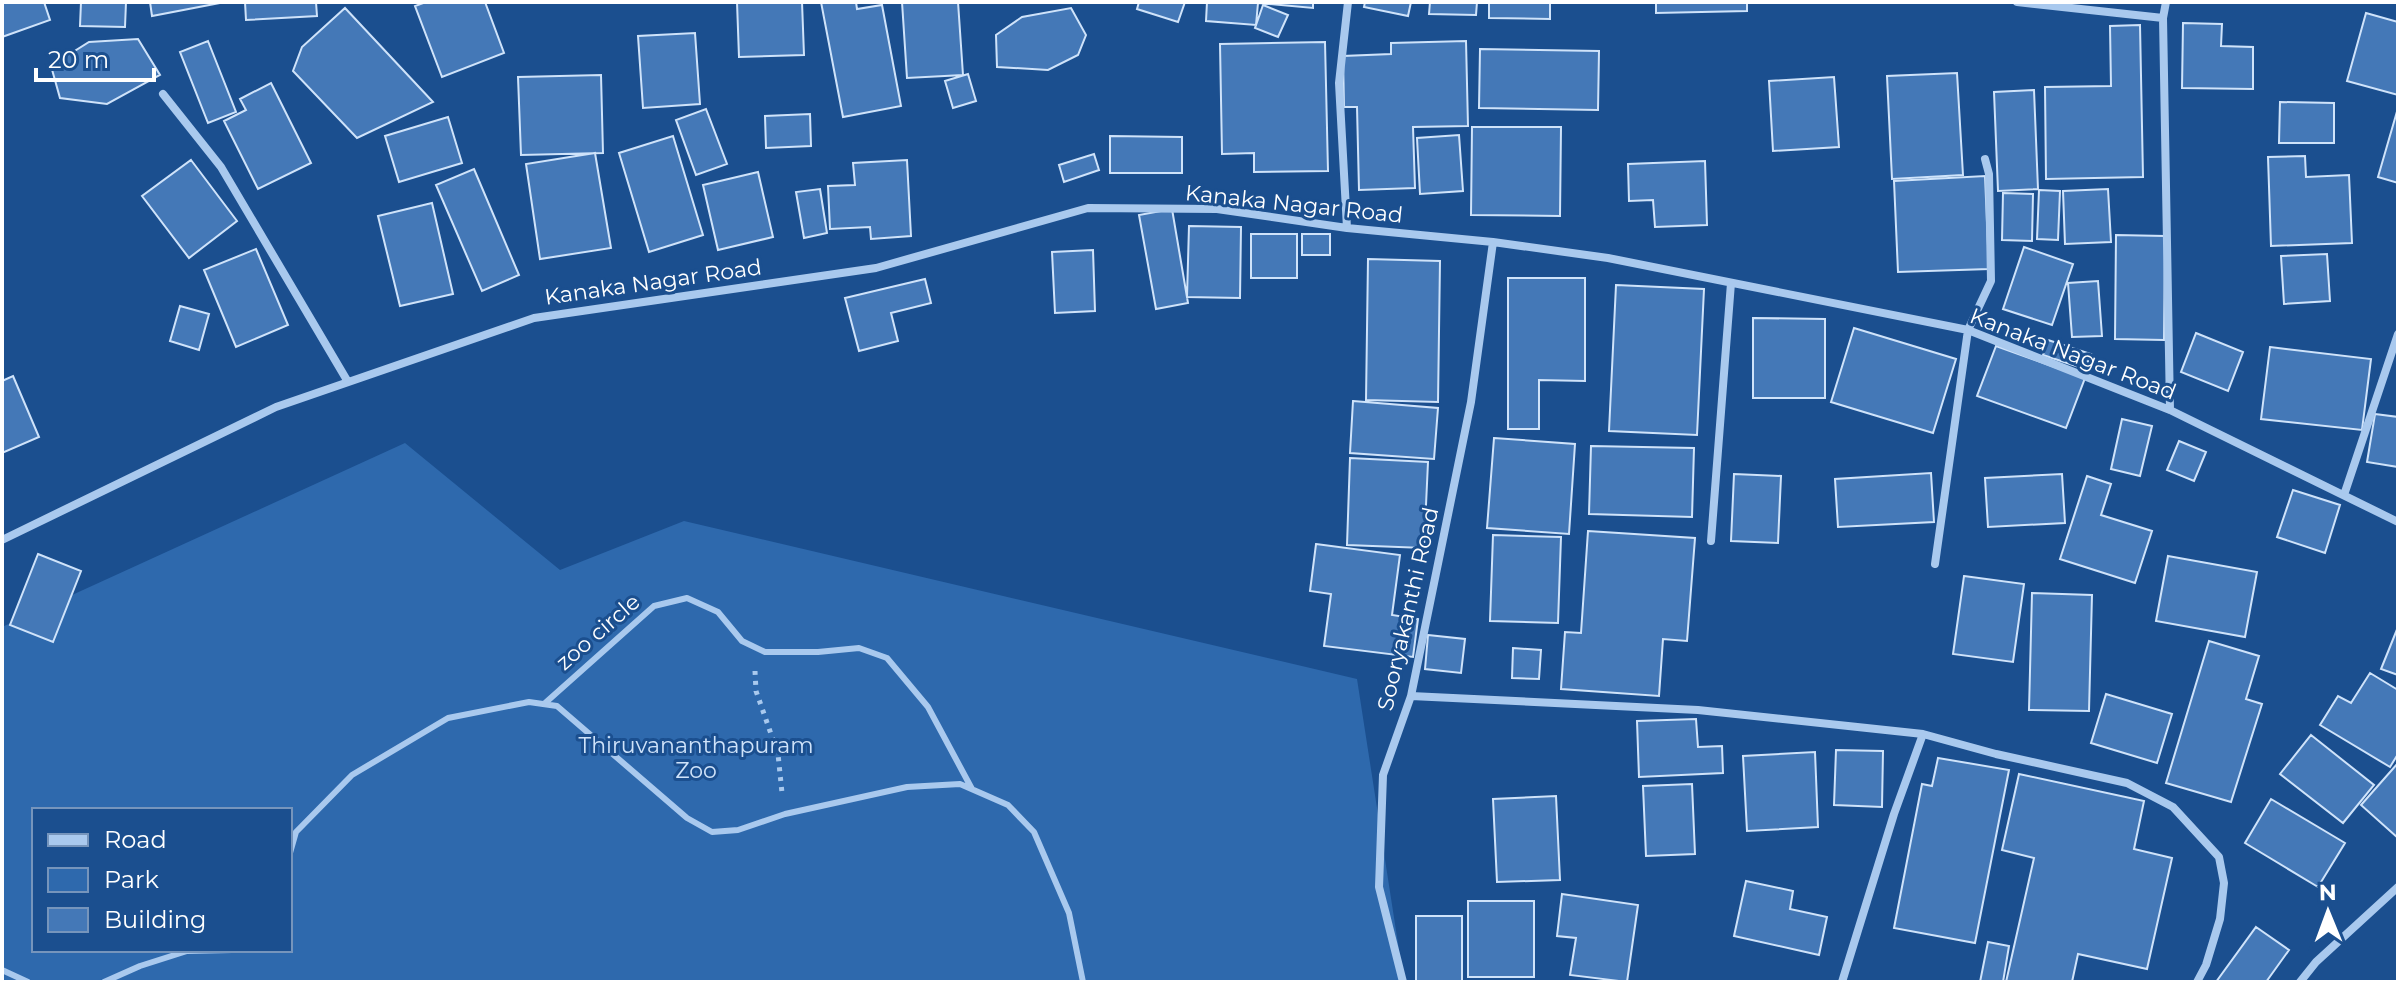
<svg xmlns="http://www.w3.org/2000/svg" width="2400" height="984" viewBox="0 0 2400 984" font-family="Montserrat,sans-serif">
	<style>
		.green { fill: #2e69ad; fill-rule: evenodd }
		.building { fill: #4478b7; stroke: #cfe3fa; stroke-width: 2 }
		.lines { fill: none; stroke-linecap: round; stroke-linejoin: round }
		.path { stroke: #a9c9ee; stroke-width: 5; stroke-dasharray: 4 6; stroke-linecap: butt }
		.lane { stroke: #a9c9ee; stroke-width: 6 }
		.street { stroke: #a9c9ee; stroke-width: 8 }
		.labels { text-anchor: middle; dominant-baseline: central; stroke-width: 6; stroke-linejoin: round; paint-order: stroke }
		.street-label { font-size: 22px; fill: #fff; stroke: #1b4f8f }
		.park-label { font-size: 22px; fill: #cfe3fa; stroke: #1b4f8f }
	</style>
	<rect width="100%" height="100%" fill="#1b4f8f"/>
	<path class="green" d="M405,443L560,570L684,521L1357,679L1404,982H2V627ZM34,810H290V950H34Z"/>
	<path class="building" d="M2,2H44L50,20L2,37Z
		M81,2H126L125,27L80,26Z
		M150,2H225L152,16Z
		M245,2H316L317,16L246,20Z
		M426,2H485L504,53L442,77L415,6Z
		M737,2H802L804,55L739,57Z
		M821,2H856L857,9L882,5L901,106L843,117Z
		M902,2H958L963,75L907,78Z
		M1139,2H1185L1178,22L1137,9Z
		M1207,2H1313V8L1258,3L1256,25L1206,21Z
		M1365,2H1411L1408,16L1364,7Z
		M1430,2H1477L1476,15L1429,14Z
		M1489,2H1550V19L1489,18Z
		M1656,2H1747V11L1656,13Z
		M1263,5L1288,15L1278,37L1255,28Z
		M345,8L433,102L357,138L293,71L302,47Z
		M1071,8L1086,35L1078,55L1048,70L997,67L996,35L1022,17Z
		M2366,13L2398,22V95L2347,81Z
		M2183,23L2222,24L2221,46L2253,47V89L2182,88Z
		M2140,25L2143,177L2046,179L2045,87L2111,86L2110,26Z
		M695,33L700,104L643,108L638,36Z
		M138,39L160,75L107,104L60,98L51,66L89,42Z
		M208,41L236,112L208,123L180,52Z
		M1466,41L1468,126L1413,127L1415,188L1359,190L1357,107H1344L1343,56L1391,54V43Z
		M1325,42L1328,171L1254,172V153L1222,154L1220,44Z
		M1480,49L1599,51L1598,110L1479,108Z
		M1957,73L1963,175L1892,179L1887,76Z
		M968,74L976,101L953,108L945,81Z
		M601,75L603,153L521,155L518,77Z
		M1834,77L1839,147L1773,151L1769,81Z
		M271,83L311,163L258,189L224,121L246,110L240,99Z
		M2034,90L2038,189L1998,191L1994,92Z
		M2280,102L2334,103V143H2279Z
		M2398,108V183L2378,177Z
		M706,109L727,164L696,175L676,120Z
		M810,114L811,146L766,148L765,116Z
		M448,117L462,163L399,182L385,136Z
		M1472,127H1561L1560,216L1471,215Z
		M1459,135L1463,191L1420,194L1417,138Z
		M673,136L703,235L649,252L619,153Z
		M1110,136L1182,137V173H1110Z
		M595,153L611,248L540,259L526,164Z
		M1094,154L1099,170L1064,182L1059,165Z
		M2305,156L2306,177L2349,175L2352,243L2271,246L2268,157Z
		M191,160L237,221L189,258L142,196Z
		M907,160L911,236L871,239L870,227L830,229L828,186L855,185L853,163Z
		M1705,161L1707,225L1655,227L1653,200L1629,201L1628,164Z
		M474,169L519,275L482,291L436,185Z
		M758,172L773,237L718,250L703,185Z
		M1985,176L1989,269L1898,272L1894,181Z
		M820,189L827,233L804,238L796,192Z
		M2108,189L2111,242L2065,244L2063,191Z
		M2039,190L2060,191L2058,240L2037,239Z
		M2003,193L2033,194L2032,241L2002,240Z
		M432,203L453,294L400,306L378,216Z
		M1172,209L1188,303L1156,309L1139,215Z
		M1189,226L1241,227L1240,298L1187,297Z
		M1251,234H1297V278H1251Z
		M1302,234H1330V255H1302Z
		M2116,235L2165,236L2164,340L2115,339Z
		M2024,247L2073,264L2052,325L2003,309Z
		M256,249L288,325L236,347L204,270Z
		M1093,250L1095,311L1055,313L1052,252Z
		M2327,254L2330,301L2284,304L2281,256Z
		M1368,259L1440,261L1438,402L1366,400Z
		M1508,278H1585V381L1539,380V429H1508Z
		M925,279L931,303L891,313L898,341L859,351L845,298Z
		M2098,281L2102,336L2072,337L2068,283Z
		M1616,285L1704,289L1697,435L1609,431Z
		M180,306L209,314L199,350L170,341Z
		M1753,318L1825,319V398H1753Z
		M1854,328L1956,359L1933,433L1831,402Z
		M2196,333L2243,352L2228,391L2181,372Z
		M2048,340L2091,354L2085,369L2043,355Z
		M1996,346L2085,378L2066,428L1977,396Z
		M2270,347L2371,359L2362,430L2261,419Z
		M13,376L39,437L2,453V381Z
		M1353,401L1438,408L1434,459L1350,453Z
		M2375,414L2398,417V467L2367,462Z
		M2122,419L2152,426L2140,476L2111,469Z
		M1494,438L1575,444L1569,534L1487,528Z
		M2179,441L2206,452L2194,481L2167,470Z
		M1591,446L1694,448L1692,517L1589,514Z
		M1350,458L1428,462L1424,548L1347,545Z
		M1931,473L1934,522L1838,527L1835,479Z
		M1734,474L1781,476L1778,543L1731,541Z
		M2062,474L2065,523L1988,527L1985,478Z
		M2087,476L2111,484L2101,515L2152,531L2135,583L2060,559Z
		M2293,490L2340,505L2325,553L2277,537Z
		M1588,531L1695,538L1687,641L1663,639L1659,696L1561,689L1565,632L1581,633Z
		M1493,535L1561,537L1558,623L1490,621Z
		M1316,544L1400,555L1392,615L1418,619L1413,657L1324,646L1331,594L1310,591Z
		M38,554L81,571L53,642L10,625Z
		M2168,556L2257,572L2245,637L2156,621Z
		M1964,576L2024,584L2013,662L1953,654Z
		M2032,593L2092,595L2089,711L2029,710Z
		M2398,627V675L2381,669Z
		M1428,635L1465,639L1461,673L1425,669Z
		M2209,641L2259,656L2246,699L2262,704L2231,802L2166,783Z
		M1513,648L1541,650L1539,679L1512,678Z
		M2370,673L2398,690V754L2390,767L2320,725L2338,696L2351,703Z
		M2106,694L2172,714L2157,763L2091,743Z
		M1696,719L1698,747L1722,746L1723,773L1639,777L1637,721Z
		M2311,735L2374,785L2343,823L2280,774Z
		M1836,750L1883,751L1882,807L1834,805Z
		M1815,752L1818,827L1747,831L1743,756Z
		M1938,758L2009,770L1975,943L1894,928L1922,784L1932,786Z
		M2398,763V838L2361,805Z
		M2019,774L2144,801L2134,849L2172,858L2147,969L2078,954L2072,982H2006L2034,858L2002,850Z
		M1692,784L1695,854L1646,856L1643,786Z
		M1556,796L1560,880L1497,882L1493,799Z
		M2271,799L2345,843L2318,887L2245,843Z
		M1746,881L1793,891L1790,909L1827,917L1819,955L1734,936Z
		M1562,894L1638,905L1627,982L1570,975L1576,938L1557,936Z
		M1468,901H1534V977H1468Z
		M1416,916H1462V981H1416Z
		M2256,927L2289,950L2266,982H2216Z
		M1988,942L2009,946L2003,982H1980Z"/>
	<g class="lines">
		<path class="path" d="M755,671L756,691L778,754L782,793"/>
		<path class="lane" d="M544,704L654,606L687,598L718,612L742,641L765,652H818L859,648L887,658L928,707L972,789
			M290,853L296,832L352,775L448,718L529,702L557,706L687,818L712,832L738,830L785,814L907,787L960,784L1008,805L1034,832L1069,913L1083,982
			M2,970L28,982
			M104,982L140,966L187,951L232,950"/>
		<path class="street" d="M2017,2L2163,18
			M2166,2L2163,18L2170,410
			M163,94L221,167L348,382
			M1347,228L1339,83L1348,2
			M2344,495L2398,334
			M2,540L276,407L534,318L876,268L1088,208L1217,209L1347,228L1493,242L1608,258L1968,330L2170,410L2398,522
			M1711,541L1731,283
			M1935,564L1968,330L1991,281L1989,174L1985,159
			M1411,696L1698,710L1923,734L1996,754L2127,783L2173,807L2219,857L2224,883L2220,919L2206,965L2197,982
			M1403,982L1379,887L1383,775L1411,696L1471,402L1493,242
			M1842,982L1894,814L1923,734
			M2300,982L2316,962L2398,887"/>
	</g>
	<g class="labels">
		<g class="street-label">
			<text transform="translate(1294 204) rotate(6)">Kanaka Nagar Road</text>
			<text transform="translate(653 282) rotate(-8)">Kanaka Nagar Road</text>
			<text transform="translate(2073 354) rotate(21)">Kanaka Nagar Road</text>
			<text transform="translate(1408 609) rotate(-77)">Sooryakanthi Road</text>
			<text transform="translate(598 632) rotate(-41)">zoo circle</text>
		</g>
		<g class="park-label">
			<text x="696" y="745">Thiruvananthapuram<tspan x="696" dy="25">Zoo</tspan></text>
		</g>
	</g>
	<rect width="2400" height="984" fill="none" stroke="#ffffff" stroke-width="8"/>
	<rect x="32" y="808" width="260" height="144" fill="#1b4f8f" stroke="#7695bc" stroke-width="2"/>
	<rect x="48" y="834" width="40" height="12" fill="#a9c9ee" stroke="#7695bc" stroke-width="2"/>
	<text x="104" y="848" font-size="24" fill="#ffffff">Road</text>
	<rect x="48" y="868" width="40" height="24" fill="#2e69ad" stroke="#7695bc" stroke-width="2"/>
	<text x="104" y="888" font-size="24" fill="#ffffff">Park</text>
	<rect x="48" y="908" width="40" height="24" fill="#4478b7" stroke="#7695bc" stroke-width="2"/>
	<text x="104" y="928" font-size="24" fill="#ffffff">Building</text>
	<g transform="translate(2328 912) rotate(359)" stroke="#1b4f8f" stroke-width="6" paint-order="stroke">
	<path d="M0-6L14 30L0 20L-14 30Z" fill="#ffffff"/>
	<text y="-12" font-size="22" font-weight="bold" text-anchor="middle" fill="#ffffff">N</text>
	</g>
	<path d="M36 68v12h118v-12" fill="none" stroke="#ffffff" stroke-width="4"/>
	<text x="48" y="68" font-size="24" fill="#ffffff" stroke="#1b4f8f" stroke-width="6" paint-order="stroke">20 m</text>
</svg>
